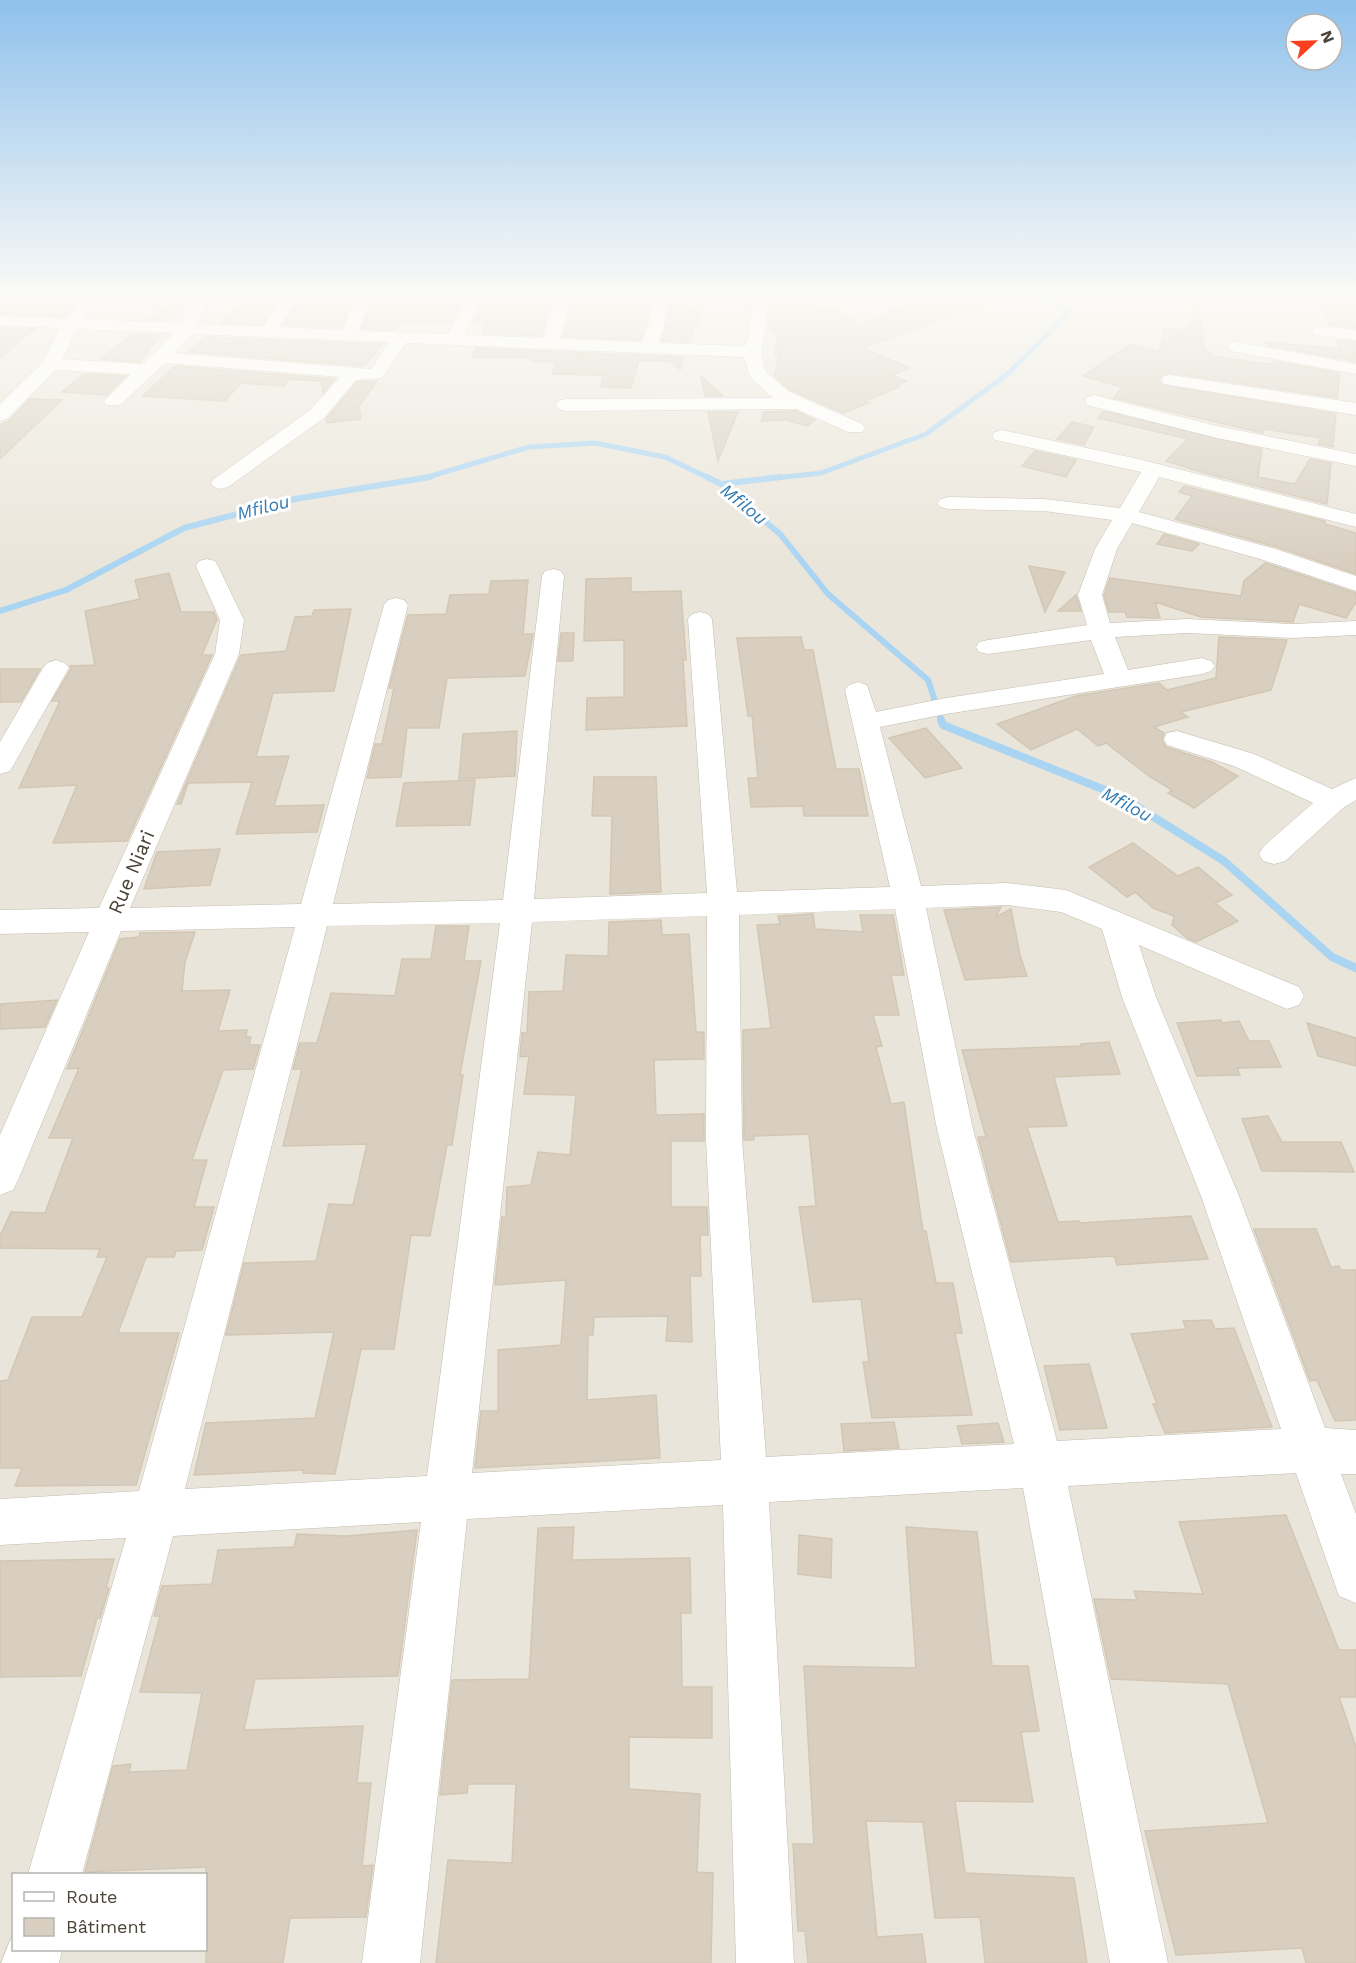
<svg xmlns="http://www.w3.org/2000/svg" width="1356" height="1963" viewBox="0 0 1356 1963" font-family="'Work Sans',sans-serif">
	<style>
		.residential { fill: #eae5da; fill-rule: evenodd }
		.lines { fill: none; stroke-linecap: round; stroke-linejoin: round }
		.stream-far2 { stroke: #a9d4f2; stroke-width: 5 }
		.stream-far1 { stroke: #a9d4f2; stroke-width: 6 }
		.stream { stroke: #a9d4f2; stroke-width: 8 }
		.building { fill: #d8cfc1; stroke: #d3c7b4; stroke-width: 1.5 }
		.minor-casing { stroke: #c2bbae; stroke-width: 1 }
		.minor { fill: #fff; fill-rule: evenodd }
		.labels { text-anchor: middle; dominant-baseline: central; stroke-width: 6; stroke-linejoin: round; paint-order: stroke }
		.far-water-label { font-size: 18px; font-style: italic; fill: #2e7ab2; stroke: #fff }
		.street-label { font-size: 20px; fill: #4b4439; stroke: #fff }
	</style>
	<rect width="100%" height="100%" fill="#f6f3ec"/>
	<path class="residential" d="M0,291H1356V1963H0ZM14,1874H206V1950H14Z"/>
	<g class="lines">
		<path class="stream-far2" d="M421,479L529,447L595,443L665,457L711,479
			M767,479L821,473L926,434L1010,372L1068,313L1045,291"/>
		<path class="stream-far1" d="M707,477L721,484L780,534L828,594L928,680L942,722
			M721,484L780,477
			M0,611L66,590L184,528L295,499L430,477"/>
		<path class="stream" d="M941,720L943,725L1120,796L1224,861L1332,957L1356,968"/>
	</g>
	<path class="building" d="M8,291H88L74,308L62,317L0,314V296Z
		M303,291H357L341,328L284,325Z
		M377,291H468L451,322L402,321L394,330L361,329Z
		M488,291H554L541,336L482,333L486,323H473Z
		M574,291H611L609,300H650L647,322L640,340L563,337Z
		M731,291H751L749,309Z
		M771,291H814L817,312L837,309L859,325L942,291H1011V293L863,348L910,368L892,375L906,381L896,386L899,387L865,401L869,403L843,413L789,389L774,375L779,355H775L778,337L768,327Z
		M264,292L280,293L263,325L220,323L247,296L259,297Z
		M176,296L184,303L171,320L149,319Z
		M1320,301L1356,303V328L1330,325Z
		M1198,302L1205,351L1210,352V356L1275,365L1273,361L1340,373L1337,398L1170,373L1164,374L1159,379L1162,385L1336,414L1333,447L1318,444L1321,438L1264,429L1263,433L1114,398L1122,387L1083,376L1130,344L1159,352L1165,328L1185,331Z
		M670,305L702,307L690,342L662,341Z
		M0,328L36,329L28,334L0,358Z
		M132,334L160,335L140,362L101,359Z
		M205,337L383,344L364,366L189,352Z
		M1336,340L1356,342V362L1344,359L1342,354L1341,359L1267,345L1265,342L1340,349Z
		M476,348L684,357L680,370L670,361H639L631,388L601,387L603,375L552,374L556,362L531,361L532,358L472,357Z
		M175,366L335,379L323,393L321,381L290,379L284,386L241,383L225,401L143,396Z
		M84,374L126,376L107,395L62,392Z
		M701,376L723,396H705Z
		M377,381L359,406L361,419L327,423L326,419L357,382Z
		M30,399L62,400L0,459V425L9,421Z
		M796,411L815,420L807,426L786,420L761,421L764,412Z
		M1103,411L1262,449L1258,477L1295,484L1310,459L1331,463L1327,504L1197,471L1166,461L1188,439L1098,418Z
		M708,412H738L718,461Z
		M1072,422L1094,427L1084,445L1057,439Z
		M1035,451L1076,460L1066,477L1022,466Z
		M1184,486L1325,521V524L1356,533V574L1277,547L1175,519L1192,496L1179,492Z
		M1164,534L1199,544L1192,551L1157,544Z
		M1265,563L1356,593V602L1346,618L1299,604L1293,622L1201,617L1155,602L1160,618H1154L1127,617L1125,612H1109L1104,595L1110,578L1241,596L1244,581Z
		M1029,566L1065,572L1045,612Z
		M169,573L181,612H214L217,619L202,655H212L127,841L53,843L77,785L19,788L60,701H52L71,669L70,666L95,665L85,611L140,599L135,580Z
		M631,578V592L681,591L686,660H683L687,726L586,730L587,698L624,697V640L584,641L586,579Z
		M528,580L523,634H533L525,676L447,678L439,728H407L401,777L367,778L375,744H382L394,688H389L408,615L446,614L450,595L489,594L491,581Z
		M1076,595L1081,611H1058Z
		M351,609L334,691L273,693L256,757L289,756L274,806L324,805L317,832L236,834L252,782L188,783L181,804H177L241,655L286,651L295,617L312,616L314,610Z
		M561,633H574L573,661H558Z
		M801,637L804,650H813L836,769H859L868,816H804L803,806L751,807L748,778H758L752,716H748L737,638Z
		M1219,637L1287,640L1271,690L1181,712L1188,717L1154,727L1164,733L1162,740L1166,747L1212,762L1238,776L1194,808L1168,793L1172,790L1150,777L1106,743L1098,746L1077,729L1031,750L997,724L1076,696L1159,683L1167,690L1216,678Z
		M0,669H40L21,702H0Z
		M926,728L962,768L925,778L889,738Z
		M517,731L515,776L459,779L463,734Z
		M594,777H656L661,892L610,894L612,816H592Z
		M475,780L470,825L396,826L404,783Z
		M1133,843L1178,876L1198,867L1232,895L1215,903L1238,921L1196,942L1187,938L1172,925L1174,916L1153,908L1135,892L1127,897L1089,867Z
		M220,849L210,885L144,889L157,852Z
		M1001,907L996,917L1011,909L1020,955L1027,976L965,980L944,910Z
		M813,914L815,929L863,932L860,915H893L904,975H891L899,1015H873L882,1046L876,1047L891,1104L904,1102L923,1231H926L936,1283H953L962,1333H955L972,1415L872,1418L863,1362H869L861,1299L813,1302L799,1207L816,1206L809,1134L754,1136V1140H744L743,1030L771,1028L757,925L780,924L778,916Z
		M661,920L662,935L689,934L696,1032H704V1059L654,1060L656,1115L704,1114V1141H671V1207H707L708,1235H700L701,1276H690L692,1342L666,1341L668,1316L594,1317L593,1335H588L587,1400L656,1395L660,1458L475,1468L481,1411H498V1350L561,1345L566,1280L495,1285L502,1217H506L507,1187L531,1185L538,1152L570,1155L576,1095L524,1094L529,1056L520,1057L522,1033H527L529,992L563,991L566,955L608,956L609,922Z
		M436,926H469L464,961H481L460,1075H463L452,1145H447L430,1236L411,1235L394,1349H361L335,1474L303,1473L304,1470L194,1475L206,1423L315,1418L334,1332L226,1335L244,1263L316,1261L329,1204L353,1205L367,1144L283,1146L302,1069H293L300,1043H317L331,993L395,996L402,959H431Z
		M195,932L185,962L182,991L230,990L218,1031L247,1030L246,1037H251L249,1045H260L253,1069L223,1070L192,1160H207L194,1207H214L202,1250L176,1251L174,1257H146L118,1333H179L136,1485L15,1486L22,1468H0V1381L8,1380L32,1317H82L107,1257H97L100,1249L0,1248V1236L11,1212L45,1213L73,1138H49L79,1068L67,1069L120,939L139,937L140,933Z
		M57,1000L45,1027L0,1029V1004Z
		M1221,1020L1222,1023L1239,1021L1249,1041H1269L1281,1067L1237,1068L1240,1075L1197,1076L1177,1023Z
		M1307,1023L1356,1038V1066L1318,1056Z
		M1109,1042L1120,1074L1054,1077L1067,1126L1027,1127L1058,1222L1079,1221L1080,1223L1191,1216L1208,1259L1117,1265L1114,1256L1011,1262L978,1137H986L962,1050L1082,1046L1081,1044Z
		M1268,1116L1282,1142H1341L1354,1172L1262,1171L1242,1119Z
		M1254,1229H1316L1331,1267L1339,1266L1341,1270H1356V1420L1335,1421L1317,1380L1310,1381Z
		M1211,1320L1215,1329L1234,1328L1272,1427L1165,1433L1153,1404H1157L1131,1334L1186,1329L1183,1321Z
		M1089,1364L1107,1428L1060,1430L1044,1366Z
		M894,1422L899,1448L844,1451L841,1424Z
		M998,1423L1004,1442L962,1444L957,1426Z
		M1286,1515L1339,1650H1356V1697H1339L1356,1747V1963H1306L1302,1948L1176,1955L1145,1831L1268,1823L1228,1684L1111,1679L1094,1599L1137,1600L1134,1591L1203,1594L1179,1522Z
		M574,1527L572,1560L690,1558L691,1613H681L682,1687H712V1738L629,1737V1789L700,1794L697,1872L713,1873L711,1963H436L448,1860L512,1863L516,1784H468L467,1793L440,1795L452,1680L529,1679L538,1528Z
		M906,1527L977,1532L992,1666H1028L1039,1731L1021,1732L1033,1802L955,1801L965,1873L1074,1878L1087,1963H985L980,1917L935,1918L923,1822L866,1821L877,1937L922,1934L926,1963H808L805,1931H798L793,1844H814L804,1666L916,1668Z
		M417,1530L398,1676L255,1679L244,1730L363,1726L357,1783H371L362,1866L373,1865L366,1917L290,1918L283,1963H206V1867L85,1872L113,1766L131,1764L129,1772L187,1770L202,1693L140,1692L160,1616H154L162,1586L212,1584L218,1550L294,1547L297,1534L346,1536Z
		M799,1535L832,1539L831,1578L798,1574Z
		M114,1559L106,1588H109L100,1618H97L81,1676L0,1677V1561Z"/>
	<g class="lines">
		<defs>
			<path id="minor" d="M91,291H107L84,319L181,323L198,291H214L197,324L264,327L284,291H300L280,327L342,330L359,291H375L358,331L448,334L470,291H486L464,335L543,338L556,291H572L560,339L642,342L649,323L654,291H670L665,323L659,343L745,346L749,335L753,291H769L765,335L761,352L765,371L788,391L862,424L865,428L862,432H848L796,409L565,411L558,409L556,405L558,401L565,399L773,398L750,377L744,357L406,343L382,378L356,380L324,418L228,487L221,489L214,487L211,483L214,479L310,410L340,377L165,363L120,405H106L104,401L131,374L55,370L7,419L0,421V404L43,362L60,328L0,326V316L67,319ZM77,329L174,333L143,364L62,359ZM192,334L390,342L371,369L174,353Z
				M1341,291H1356V296L1343,294Z
				M1321,326L1356,330V340L1315,335L1313,331L1315,327Z
				M1237,342L1356,364V374L1231,351L1228,347L1231,343Z
				M1170,375L1356,403V415L1164,384L1161,380L1164,376Z
				M1094,395L1217,426L1356,454V466L1217,438L1087,405L1085,401L1087,397Z
				M1002,430L1134,458L1356,514V527L1159,477L1139,512L1276,549L1356,576V591L1260,559L1132,523L1117,549L1102,595L1110,623L1187,619L1293,624L1356,621V635L1293,638L1187,633L1115,637L1128,670L1202,658L1211,661L1215,666L1211,671L1202,674L946,714L880,727L921,886L1007,883L1066,890L1299,987L1304,996L1299,1005L1287,1009L1139,945L1156,997L1239,1196L1325,1428L1356,1430V1474H1341L1356,1514V1603L1339,1596L1296,1473L1068,1486L1168,1963H1110L1023,1488L769,1502L794,1963H736L723,1505L467,1519L420,1963H362L421,1522L173,1536L82,1874H28L126,1538L0,1545V1499L139,1491L295,927L121,931L19,1178L13,1190L0,1195V1135L89,932L0,934V910L99,908L215,654L220,620L196,566L199,561L207,559L215,561L218,566L244,620L239,654L130,908L301,904L384,605L388,600L396,598L404,600L408,605L333,904L503,900L542,576L545,571L553,569L561,571L564,576L534,899L707,893L688,619L692,614L700,612L708,614L712,619L737,892L890,887L845,690L849,685L858,682L867,685L876,712L946,698L1104,674L1091,640L988,654L979,652L976,647L979,642L988,640L1087,625L1078,595L1095,549L1112,520L1044,511L948,509L941,507L937,503L941,499L948,497L1044,499L1120,508L1141,472L995,440L992,436L995,432ZM1007,905L1061,912L1102,929L1122,997L1201,1196L1281,1429L1057,1441L973,1129L926,908ZM895,909L937,1129L1014,1444L766,1457L742,1139L739,915ZM707,916L706,1139L721,1460L472,1473L532,922ZM500,923L427,1476L185,1489L327,926Z
				M56,660L65,663L69,668L10,771L0,774V742L43,668L47,663Z
				M1177,731L1254,754L1332,789L1356,778V800L1343,808L1285,861L1274,864L1263,861L1259,854L1263,847L1313,803L1234,766L1167,745L1164,739L1167,733Z
				M14,1931V1950H62L59,1963H1Z"/>
		</defs>
		<use href="#minor" class="minor-casing"/>
		<use href="#minor" class="minor"/>
	</g>
	<linearGradient id="sky" x2="0" y2="1"><stop stop-color="#8fc1ec"/><stop offset="0.52" stop-color="#fbfaf6"/><stop offset="1" stop-color="#fbfaf6" stop-opacity="0"/></linearGradient>
	<rect width="1356" height="565" fill="url(#sky)"/>
	<g class="labels">
		<g class="far-water-label">
			<text transform="translate(744 504) rotate(39)">Mfilou</text>
			<text transform="translate(263 507) rotate(-14)">Mfilou</text>
			<text transform="translate(1127 804) rotate(28)">Mfilou</text>
		</g>
		<g class="street-label">
			<text transform="translate(131 872) rotate(-67)">Rue Niari</text>
		</g>
	</g>
	<rect x="12" y="1873" width="195" height="78" fill="#ffffff" stroke="#b7b4b0" stroke-width="1.5"/>
	<rect x="24" y="1892" width="30" height="9" fill="#ffffff" stroke="#b7b4b0" stroke-width="1.5"/>
	<text x="66" y="1903" font-size="18" fill="#4b4439">Route</text>
	<rect x="24" y="1918" width="30" height="18" fill="#d8cfc1" stroke="#b7b4b0" stroke-width="1.5"/>
	<text x="66" y="1933" font-size="18" fill="#4b4439">Bâtiment</text>
	<g transform="translate(1314 42) rotate(68)"><circle r="28" fill="#ffffff" stroke="#b7b4b0" stroke-width="1.5"/>
	<path d="M0-4.5L10 22L0 15L-10 22Z" fill="#fc3f1d"/>
	<text y="-9" font-size="16" font-weight="bold" text-anchor="middle" fill="#4b4439">N</text>
	</g>
</svg>
